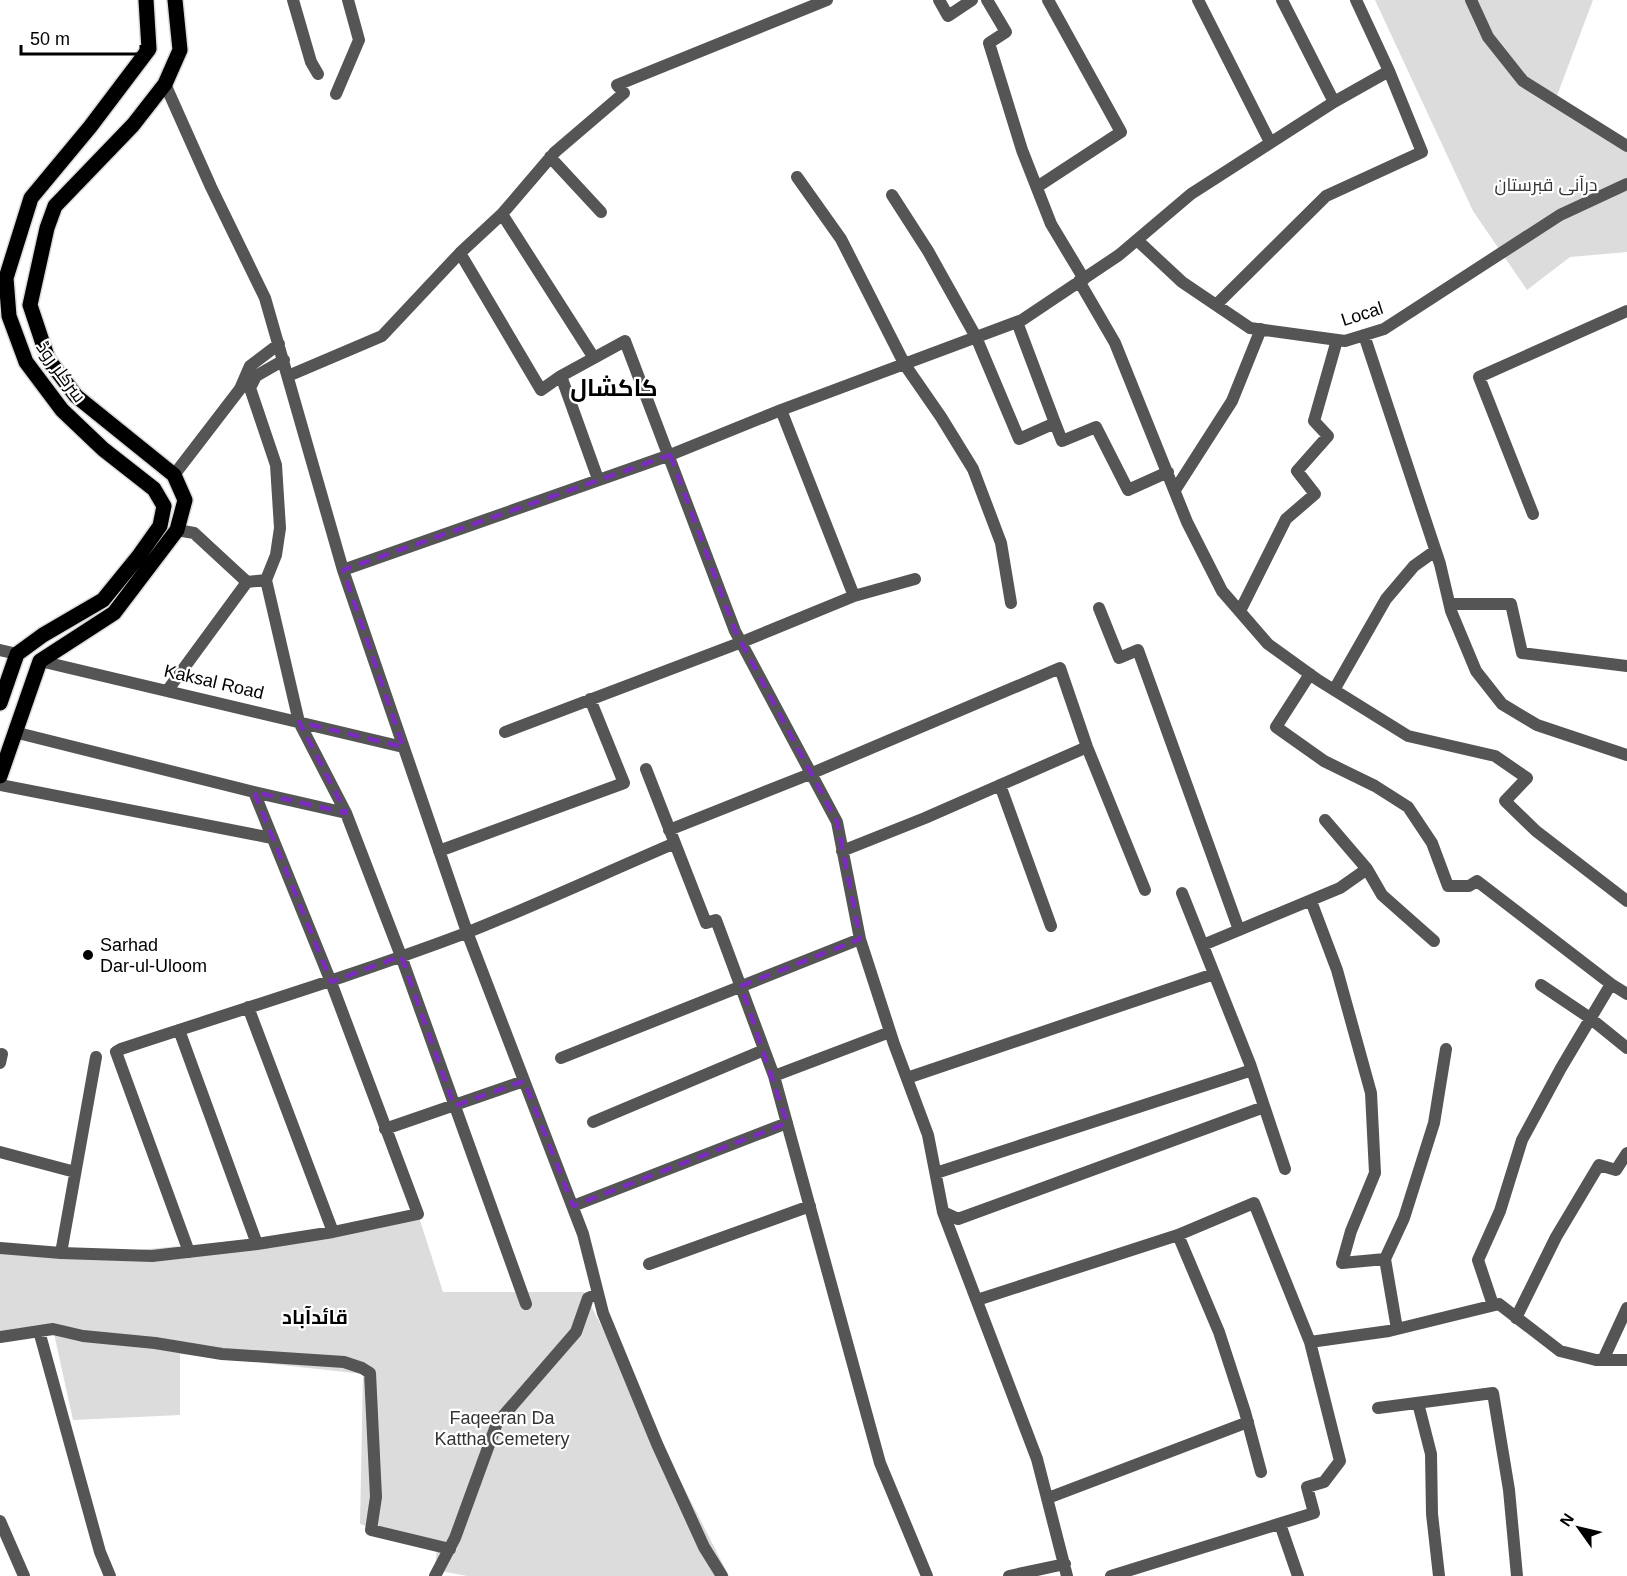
<svg xmlns="http://www.w3.org/2000/svg" width="1627" height="1576" viewBox="0 0 1627 1576" font-family="Arial,Cairo,sans-serif">
	<style>
		.green { fill: #dcdcdc }
		.lines { fill: none; stroke-linecap: round; stroke-linejoin: round }
		.primary-casing { stroke: #dbdbdb; stroke-width: 18 }
		.minor { stroke: #555; stroke-width: 12 }
		.primary { stroke: #000; stroke-width: 15 }
		.marked { fill: none; stroke: #7b2cbf; stroke-width: 4.5; stroke-dasharray: 12 8; stroke-linejoin: round }
		.poi-dot { fill: #000; stroke: #fff; stroke-width: 2 }
		.labels { text-anchor: middle; dominant-baseline: central; stroke-width: 4.5; stroke-linejoin: round; paint-order: stroke }
		.park-label { font-size: 18px; fill: #333; stroke: #fff }
		.street-label { font-size: 18px; fill: #000; stroke: #fff }
		.poi-label { font-size: 18px; fill: #000; stroke: #fff; text-anchor: start }
		.neighbourhood-label { font-size: 20px; font-weight: bold; fill: #000; stroke: #fff }
		.district-label { font-size: 24px; font-weight: bold; fill: #000; stroke: #fff }
	</style>
	<rect width="100%" height="100%" fill="#fff"/>
	<path class="green" d="M1375,0H1593L1555,101L1627,147V252L1570,257L1527,290L1473,211Z
		M417,1211L443,1292H584L729,1576H467L435,1570L437,1547L360,1524L363,1374L180,1354V1415L73,1420L53,1329L0,1337V1249L94,1254L333,1232Z"/>
	<g class="lines">
		<defs>
			<path id="primary" d="M0,703L17,654L43,635L103,600L138,557L160,526L164,506L154,489L103,449L62,410L26,362L9,316L6,278L31,198L90,127L149,49L146,0
				M0,776L40,661L114,613L177,530L185,500L174,475L76,396L48,359L30,305L47,228L55,206L133,125L165,84L180,50L175,0"/>
		</defs>
		<use href="#primary" class="primary-casing"/>
		<path class="minor" d="M293,0L311,62L318,74
			M939,0L948,16L972,0
			M987,0L1006,32L989,43L1022,150L1051,224L1084,279
			M1198,0L1270,142
			M1282,0L1334,102
			M1471,0L1488,37L1523,81L1627,146
			M165,84L211,187L265,298L343,570L467,932L583,1234L603,1313L657,1444L704,1547L722,1576
			M336,94L359,40L348,0
			M550,157L601,212
			M797,177L841,239L905,365L941,417L973,469L1001,543L1011,603
			M1037,187L1121,132L1048,0
			M892,195L928,251L976,337L1019,439L1055,423L1062,441L1096,427L1128,490L1168,472
			M502,214L594,358
			M1137,240L1182,282L1250,328L1345,341L1384,329L1560,215L1627,184
			M460,253L541,390L561,376L625,341L735,631L837,822L860,939L894,1044L928,1135L943,1212L1037,1459L1067,1576
			M1079,281L1115,343L1187,522L1222,591L1268,644L1318,680L1408,736L1495,756L1527,778L1505,801L1536,831L1627,901
			M1216,305L1326,196L1422,152L1389,71L1356,0
			M1017,322L1055,423
			M1364,335L1440,564L1451,611L1476,671L1502,704L1537,725L1627,755
			M284,360L256,376L250,388L276,465L280,528L276,555L266,580L299,722L346,813L401,956L526,1304
			M288,376L382,336L460,253L502,214L555,152L624,93L617,85L827,0
			M561,376L598,479
			M781,410L854,596
			M174,475L240,389L250,366L279,344
			M1175,490L1232,401L1261,329
			M1533,514L1479,377L1627,311
			M177,530L194,533L247,582L266,580
			M343,570L670,455L781,410L1022,320L1119,255L1191,194L1334,102L1389,71
			M1450,604H1511L1522,653L1627,666
			M1099,608L1119,658L1138,650L1239,930
			M1240,611L1286,519L1315,494L1297,471L1328,436L1314,421L1337,340
			M0,650L17,654
			M40,661L403,747
			M1310,674L1276,727L1324,761L1375,786L1408,807L1432,843L1448,886H1469L1477,881L1611,984L1627,994
			M1334,690L1386,599L1414,566L1435,551
			M167,691L247,582
			M14,732L254,792L346,813
			M505,732L742,642L854,596L915,579
			M646,769L706,923L716,920L774,1076L880,1463L927,1576
			M0,785L272,838
			M1000,785L1051,926
			M1325,820L1367,869L1382,895L1434,941
			M669,830L810,774L1060,668L1087,747L1145,890
			M439,851L624,783L590,699
			M842,851L925,818L1087,747
			M1182,893L1250,1064L1285,1169
			M1311,901L1337,970L1371,1093L1375,1173L1351,1231L1342,1263L1385,1259L1397,1329
			M1203,945L1340,888L1367,869
			M1541,985L1590,1018L1627,1048
			M248,1007L333,1232
			M179,1030L257,1244
			M561,1058L860,939
			M0,1063L2,1054
			M774,1076L890,1032
			M907,1078L1214,974
			M593,1122L764,1050
			M385,1129L524,1081
			M0,1152L75,1172
			M936,1173L1252,1070
			M573,1206L787,1123
			M943,1212L958,1219L1264,1107
			M1178,1235L1219,1332L1245,1412L1261,1472
			M0,1248L61,1253L152,1256L257,1244L333,1232L418,1214L331,982L254,792
			M189,1252L116,1052L121,1049C236,1011 352,976 466,933C536,905 605,873 675,843
			M61,1253L96,1057
			M1385,1259L1404,1218L1434,1123L1446,1049
			M649,1264L810,1206
			M977,1300L1178,1235L1254,1203L1310,1342L1340,1461L1324,1482L1307,1487L1314,1513L1111,1576
			M1493,1305L1478,1260L1500,1211L1522,1140L1561,1068L1611,984
			M1516,1318L1556,1237L1599,1165L1616,1170L1627,1153
			M39,1331L100,1552L110,1576
			M0,1337L53,1329L83,1336L155,1343L222,1354L344,1362L362,1368L370,1373L376,1497L371,1530L450,1549
			M1310,1342L1389,1331L1499,1304L1560,1351L1596,1360H1627
			M1603,1360L1627,1308
			M1418,1403L1431,1454L1432,1514L1439,1576
			M1378,1408L1493,1393L1509,1490L1517,1576
			M1048,1498L1248,1422
			M0,1521L24,1576
			M1280,1524L1298,1576
			M435,1576L455,1538L497,1423L576,1332L588,1298L598,1294
			M1009,1576L1065,1564"/>
		<use href="#primary" class="primary"/>
	</g>
	<path class="marked" d="M670,455L735,631L837,822L860,939L741,986L787,1123L573,1206L524,1081L454,1106L401,956L331,982L254,792L346,813L299,722L403,747L343,570Z"/>
	<circle class="poi-dot" cx="88" cy="955" r="6"/>
	<g class="labels">
		<g class="park-label">
			<text x="1546" y="185">درآنی قبرستان</text>
			<text x="502" y="1418">Faqeeran Da<tspan x="502" dy="21">Kattha Cemetery</tspan></text>
		</g>
		<g class="street-label">
			<text transform="translate(1362 314) rotate(-18)">Local</text>
			<text transform="translate(61 372) rotate(54)">سرکلر روڈ</text>
			<text transform="translate(214 682) rotate(13)">Kaksal Road</text>
		</g>
		<g class="poi-label">
			<text x="100" y="945">Sarhad<tspan x="100" dy="21">Dar-ul-Uloom</tspan></text>
		</g>
		<g class="neighbourhood-label">
			<text x="315" y="1317">قائدآباد</text>
		</g>
		<g class="district-label">
			<text x="614" y="387">کاکشال</text>
		</g>
	</g>
	<g transform="translate(1579 1528) rotate(304)" stroke="#ffffff" stroke-width="4.5" paint-order="stroke">
	<path d="M0-4.5L10 22L0 15L-10 22Z" fill="#000000"/>
	<text y="-9" font-size="16" font-weight="bold" text-anchor="middle" fill="#000000">N</text>
	</g>
	<path d="M21 45v9h120v-9" fill="none" stroke="#000000" stroke-width="3"/>
	<text x="30" y="45" font-size="18" fill="#000000" stroke="#ffffff" stroke-width="4.5" paint-order="stroke">50 m</text>
</svg>
